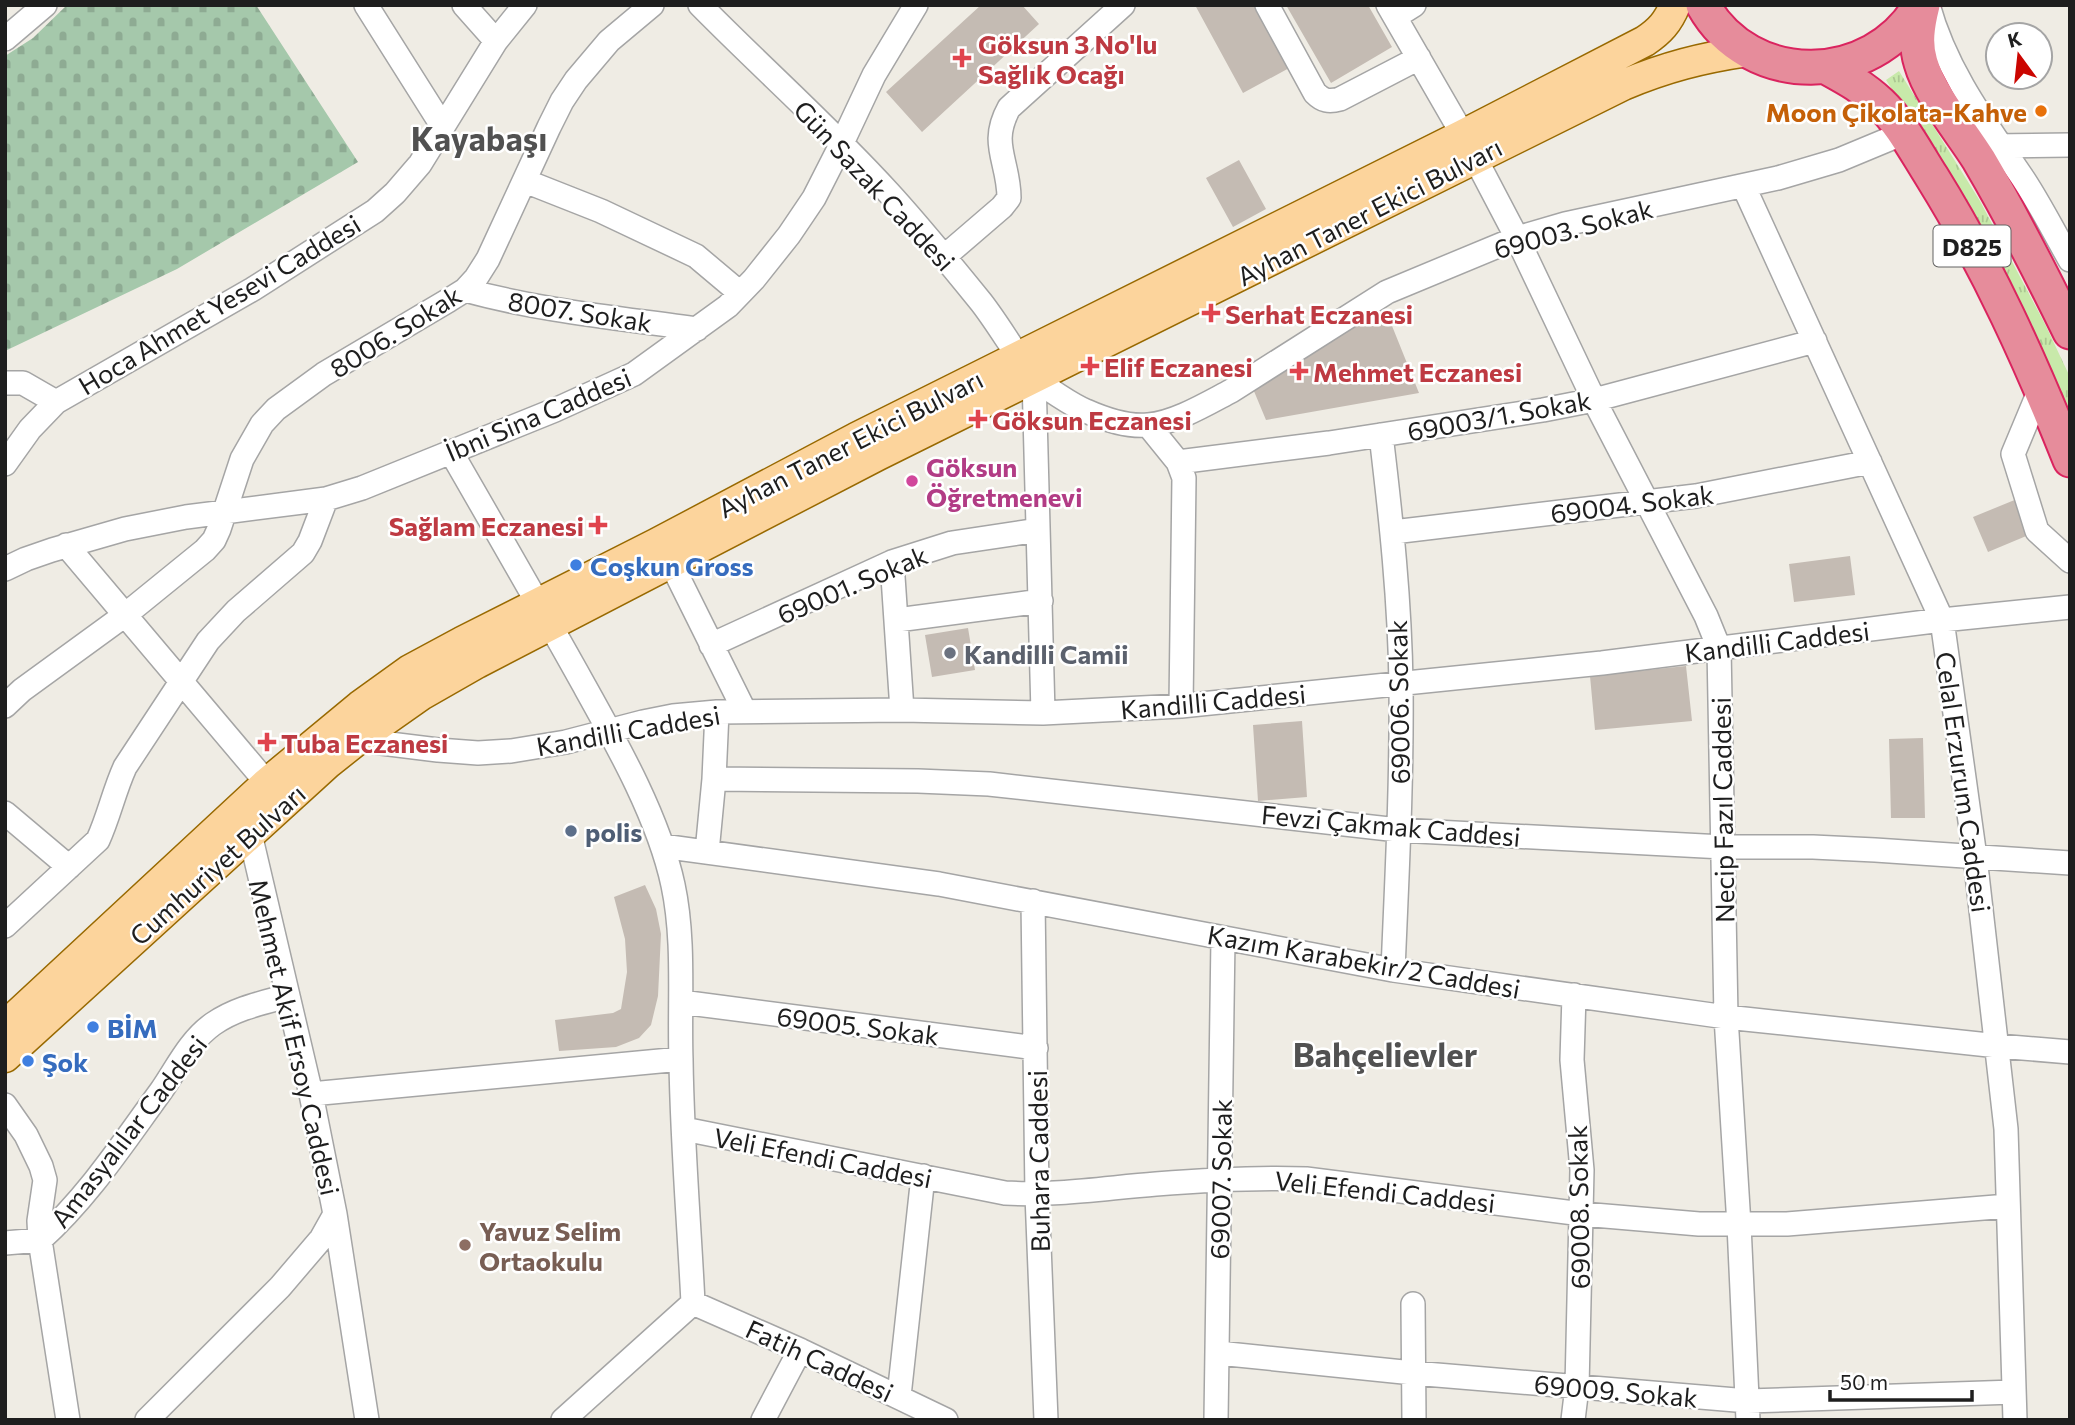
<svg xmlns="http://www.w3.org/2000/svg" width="2075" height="1425" viewBox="0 0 2075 1425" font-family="Commissioner,sans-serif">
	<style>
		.grass { fill: url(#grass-tufts) }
		.cemetery { fill: url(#cemetery-stones) }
		.building { fill: #c4bbb3 }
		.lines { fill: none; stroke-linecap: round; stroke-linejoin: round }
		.minor-casing { stroke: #a5a5a5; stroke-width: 26 }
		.major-casing { stroke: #986900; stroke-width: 33 }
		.highway-casing { stroke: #da245f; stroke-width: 37 }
		.minor { stroke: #fff; stroke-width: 23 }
		.major { stroke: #fcd49c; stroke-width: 30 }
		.highway { stroke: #e68c9b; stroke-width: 33 }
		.health-dot { fill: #e0444e; stroke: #fff; stroke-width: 2.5 }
		.food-dot { fill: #e8710a; stroke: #fff; stroke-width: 2.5 }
		.hotel-dot { fill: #d1479c; stroke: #fff; stroke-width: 2.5 }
		.shop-dot { fill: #3f7fe0; stroke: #fff; stroke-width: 2.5 }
		.worship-dot { fill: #6b7280; stroke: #fff; stroke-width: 2.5 }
		.service-dot { fill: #5c6f8a; stroke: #fff; stroke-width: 2.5 }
		.education-dot { fill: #8d6e63; stroke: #fff; stroke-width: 2.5 }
		.labels { text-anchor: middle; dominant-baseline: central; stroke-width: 5; stroke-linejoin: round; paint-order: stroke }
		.shield { fill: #fff; stroke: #626262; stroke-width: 2 }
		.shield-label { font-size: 24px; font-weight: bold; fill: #1e1e1e }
		.health-label { font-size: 26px; font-weight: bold; fill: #be3a42; stroke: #fff; text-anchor: start }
		.food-label { font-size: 26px; font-weight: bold; fill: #c56008; stroke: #fff; text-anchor: end }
		.street-label { font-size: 26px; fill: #1e1e1e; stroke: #fff }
		.hotel-label { font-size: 26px; font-weight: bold; fill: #b23c85; stroke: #fff; text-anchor: start }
		.shop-label { font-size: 26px; font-weight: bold; fill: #366cbe; stroke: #fff; text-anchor: start }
		.worship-label { font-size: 26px; font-weight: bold; fill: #5b616d; stroke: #fff; text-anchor: start }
		.service-label { font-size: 26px; font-weight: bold; fill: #4e5e75; stroke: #fff; text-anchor: start }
		.education-label { font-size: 26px; font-weight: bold; fill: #785e54; stroke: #fff; text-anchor: start }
		.district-label { font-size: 33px; font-weight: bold; fill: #515151; stroke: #fff }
	</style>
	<defs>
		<pattern id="grass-tufts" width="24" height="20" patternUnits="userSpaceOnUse" patternTransform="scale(1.75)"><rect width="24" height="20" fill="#c8e9aa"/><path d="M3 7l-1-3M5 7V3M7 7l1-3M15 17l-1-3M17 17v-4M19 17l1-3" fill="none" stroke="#abc792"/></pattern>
		<pattern id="cemetery-stones" width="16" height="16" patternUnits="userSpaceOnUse" patternTransform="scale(1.75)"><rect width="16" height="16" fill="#a5c8ab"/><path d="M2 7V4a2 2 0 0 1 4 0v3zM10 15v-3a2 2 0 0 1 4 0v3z" fill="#8eab93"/></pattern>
	</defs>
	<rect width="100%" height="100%" fill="#efece4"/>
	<path class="grass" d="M1899,71L1980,201L2045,324L2070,377V423L1939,162L1886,80Z"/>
	<path class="cemetery" d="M67,5H256L358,162L177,269L5,351V56L33,38Z"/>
	<path class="building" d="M981,5H1022L1039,24L922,132L886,92Z
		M1195,5H1257L1291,67L1243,93Z
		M1286,5H1368L1392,47L1331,83Z
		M1239,160L1266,209L1233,227L1206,178Z
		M1382,301L1419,393L1266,420L1251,384Z
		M2017,499L2031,534L1988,552L1973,517Z
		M1850,556L1855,595L1794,602L1789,564Z
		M968,628L975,670L932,677L925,635Z
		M1686,666L1692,721L1595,730L1590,676Z
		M1302,721L1307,797L1258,801L1253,725Z
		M1923,738L1925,818H1891L1889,739Z
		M645,885L656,909L661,934L658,996L651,1025L639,1038L616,1047L559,1051L555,1020L613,1013L621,1009L627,972L625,939L614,897Z"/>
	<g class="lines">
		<defs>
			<path id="minor" d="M366,5L443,127
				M464,5L496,41
				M700,5C762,68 829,127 889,193C921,228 951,265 981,302C999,325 1015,354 1033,376C1042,386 1074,406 1086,411C1104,419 1128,427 1148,425C1175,423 1208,403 1231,391L1387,292L1517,238L1565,224L1778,178L1839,160L1904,133
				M1267,5L1315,93C1323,101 1329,102 1340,99L1419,58
				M1388,5L1463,135L1517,238L1594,400L1706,616L1719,648L1726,1017L1739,1225L1748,1420
				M1928,5C1946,71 1986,124 2024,180C2041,206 2055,234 2070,260
				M1395,17L1414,5
				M5,39L45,5
				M1990,146L2070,145
				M525,181L601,211L696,256L740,293
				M1744,187L1942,620L1975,857L2006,1129L2015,1420
				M945,256L1002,207L1009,198C1009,161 989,144 1009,108L1123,5
				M465,290C541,311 619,318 697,329
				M1034,378L1043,713
				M5,383H23L56,402
				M2041,387L2013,454L2037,531L2070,561
				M1148,425L1178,462L1184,478L1181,706
				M1381,435C1391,518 1400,602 1401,686C1402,781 1397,875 1393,970
				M451,452C496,530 541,608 585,687C618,746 659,819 673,885C685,941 679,1003 681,1060C682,1141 689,1222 693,1303L563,1420
				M1178,462L1329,443L1543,410L1594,400L1815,341
				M5,464L30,429L56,402L253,289L375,211L395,193L420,164L496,41L525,5
				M1393,532L1696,496L1870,462
				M66,545L267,783
				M892,562L902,710
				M671,563L744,710
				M5,569L26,559L52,550L125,529L186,517L326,499L362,488L555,410L634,374L728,306L754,279L789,235L814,198L842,143L874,75L916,5
				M897,620L1041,601
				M711,645L892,562L952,543L1038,530
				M5,706L22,690L125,615L205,550L214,540L219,529L242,459L262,424L276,409L324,374L449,300L465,290L476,278L488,259L549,127L562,101L576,80L609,41L652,5
				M357,740L438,750L478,753L511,751L566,742L643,722L673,716L717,712L902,710L1043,713L1181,706L1602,663L1942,620L2070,607
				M714,779L918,781L989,784L1398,830L1723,847H1813L1875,850L2070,863
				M5,813L69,867
				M662,846L939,884L1393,970L1726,1017L1998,1046L2070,1052
				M707,852L714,779L717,712
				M1033,901L1037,1195L1046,1420
				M5,926L98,840C109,816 114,791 125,767L208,641L236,611L303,553L310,541L326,499
				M681,1002L1036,1048
				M311,1094L681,1059
				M5,1105L26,1135L41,1166L45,1180L39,1221L40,1240L68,1420
				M684,1129L1005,1193C1056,1196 1105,1188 1156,1184C1206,1180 1256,1177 1306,1179L1582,1214L1699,1224H1787L2008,1206
				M335,1214L367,1420
				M5,1243L40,1240C88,1197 123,1143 161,1091C177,1068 189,1041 213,1024C236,1008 262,1003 288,996
				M693,1303L800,1350L946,1420
				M1413,1304L1414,1420
				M1218,1353L1413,1373L1748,1401L2014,1392
				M899,1396L923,1176
				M147,1420L280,1287L321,1239L335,1214L311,1094L250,834
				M763,1420L800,1350
				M1216,1420L1223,938
				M1573,1420L1577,1387L1582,1170L1572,1060L1574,995"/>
			<path id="major" d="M5,1026L267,783L360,706L410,670L462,642L656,544L856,438L1463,135L1645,41C1660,31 1668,22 1675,5
				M5,1057L328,763L357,740L421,695L477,663L878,455L1623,85C1666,67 1701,58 1748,51"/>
			<path id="highway" d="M1703,5C1750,89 1872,87 1920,5
				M1923,5C1918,25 1915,44 1921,63C1930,95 1961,131 1979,160C2012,216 2041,273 2070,332
				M1826,67C1846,78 1863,87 1880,103C1901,123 1916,152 1932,177C1988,267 2031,362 2070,460"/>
		</defs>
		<use href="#minor" class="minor-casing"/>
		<use href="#major" class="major-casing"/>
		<use href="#highway" class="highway-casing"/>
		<use href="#minor" class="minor"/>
		<use href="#major" class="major"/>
		<use href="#highway" class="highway"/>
	</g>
	<g class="health-dot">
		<path d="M958.5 47.5h7v7h7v7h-7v7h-7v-7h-7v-7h7z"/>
		<path d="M1207.5 302.5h7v7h7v7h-7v7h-7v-7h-7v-7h7z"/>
		<path d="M1086.5 355.5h7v7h7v7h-7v7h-7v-7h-7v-7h7z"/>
		<path d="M1295.5 360.5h7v7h7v7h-7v7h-7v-7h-7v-7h7z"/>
		<path d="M974.5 408.5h7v7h7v7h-7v7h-7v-7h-7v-7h7z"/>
		<path d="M594.5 514.5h7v7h7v7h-7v7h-7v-7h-7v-7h7z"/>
		<path d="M263.5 731.5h7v7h7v7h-7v7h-7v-7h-7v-7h7z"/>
	</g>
	<circle class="food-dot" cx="2041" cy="111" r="7"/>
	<circle class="hotel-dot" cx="912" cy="481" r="7"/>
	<g class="shop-dot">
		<circle cx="576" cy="565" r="7"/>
		<circle cx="93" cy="1027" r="7"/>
		<circle cx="28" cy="1061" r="7"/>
	</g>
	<circle class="worship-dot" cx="950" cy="653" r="7"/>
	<circle class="service-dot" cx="571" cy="831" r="7"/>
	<circle class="education-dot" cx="465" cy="1245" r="7"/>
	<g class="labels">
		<rect class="shield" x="1933.5" y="225.5" width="77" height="41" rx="5"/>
		<g class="shield-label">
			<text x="1972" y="246">D825</text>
		</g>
		<g class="health-label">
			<text x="978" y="43">Göksun 3 No'lu<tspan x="978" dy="30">Sağlık Ocağı</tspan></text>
			<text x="1225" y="313">Serhat Eczanesi</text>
			<text x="1104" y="366">Elif Eczanesi</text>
			<text x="1313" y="371">Mehmet Eczanesi</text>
			<text x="992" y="419">Göksun Eczanesi</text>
			<text x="584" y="525" text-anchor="end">Sağlam Eczanesi</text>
			<text x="281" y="742">Tuba Eczanesi</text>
		</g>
		<g class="food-label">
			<text x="2027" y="111">Moon Çikolata-Kahve</text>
		</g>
		<g class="street-label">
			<text transform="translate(875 185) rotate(47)">Gün Sazak Caddesi</text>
			<text transform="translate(1369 211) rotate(-27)">Ayhan Taner Ekici Bulvarı</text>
			<text transform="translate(1573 228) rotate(-15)">69003. Sokak</text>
			<text transform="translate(219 304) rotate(-31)">Hoca Ahmet Yesevi Caddesi</text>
			<text transform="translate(580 311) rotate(9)">8007. Sokak</text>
			<text transform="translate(395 331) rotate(-32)">8006. Sokak</text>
			<text transform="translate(538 414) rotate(-23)">İbni Sina Caddesi</text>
			<text transform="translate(1499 415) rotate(-10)">69003/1. Sokak</text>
			<text transform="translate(850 443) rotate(-27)">Ayhan Taner Ekici Bulvarı</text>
			<text transform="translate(1632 503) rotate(-7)">69004. Sokak</text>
			<text transform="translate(852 584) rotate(-23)">69001. Sokak</text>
			<text transform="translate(1777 641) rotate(-7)">Kandilli Caddesi</text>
			<text transform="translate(1213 701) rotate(-5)">Kandilli Caddesi</text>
			<text transform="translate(1398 702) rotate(-91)">69006. Sokak</text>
			<text transform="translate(628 730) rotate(-10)">Kandilli Caddesi</text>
			<text transform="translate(1964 782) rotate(82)">Celal Erzurum Caddesi</text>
			<text transform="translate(1722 810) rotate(-91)">Necip Fazıl Caddesi</text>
			<text transform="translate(1391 825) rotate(5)">Fevzi Çakmak Caddesi</text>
			<text transform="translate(217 864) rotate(-42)">Cumhuriyet Bulvarı</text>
			<text transform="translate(1364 961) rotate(10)">Kazım Karabekir/2 Caddesi</text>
			<text transform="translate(858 1025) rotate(7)">69005. Sokak</text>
			<text transform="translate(295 1037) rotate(77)">Mehmet Akif Ersoy Caddesi</text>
			<text transform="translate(128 1131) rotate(-52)">Amasyalılar Caddesi</text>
			<text transform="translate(823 1157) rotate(11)">Veli Efendi Caddesi</text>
			<text transform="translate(1038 1161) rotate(-91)">Buhara Caddesi</text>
			<text transform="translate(1220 1179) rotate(-89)">69007. Sokak</text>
			<text transform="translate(1385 1191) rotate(6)">Veli Efendi Caddesi</text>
			<text transform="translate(1578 1207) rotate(-91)">69008. Sokak</text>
			<text transform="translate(820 1360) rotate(25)">Fatih Caddesi</text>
			<text transform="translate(1616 1390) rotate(5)">69009. Sokak</text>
		</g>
		<g class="hotel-label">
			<text x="926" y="466">Göksun<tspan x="926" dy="30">Öğretmenevi</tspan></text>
		</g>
		<g class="shop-label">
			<text x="590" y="565">Coşkun Gross</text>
			<text x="107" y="1027">BİM</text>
			<text x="42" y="1061">Şok</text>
		</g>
		<g class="worship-label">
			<text x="964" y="653">Kandilli Camii</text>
		</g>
		<g class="service-label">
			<text x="585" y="831">polis</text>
		</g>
		<g class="education-label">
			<text x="479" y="1230">Yavuz Selim<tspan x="479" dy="30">Ortaokulu</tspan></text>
		</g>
		<g class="district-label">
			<text x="479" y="137">Kayabaşı</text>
			<text x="1385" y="1053">Bahçelievler</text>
		</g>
	</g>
	<rect width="2075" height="1425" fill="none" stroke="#1e1e1e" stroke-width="14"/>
	<g transform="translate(2019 56) rotate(345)"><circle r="33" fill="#ffffff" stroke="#a5a5a5" stroke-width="2"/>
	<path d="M0-5L12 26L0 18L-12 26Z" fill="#cb0500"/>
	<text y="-10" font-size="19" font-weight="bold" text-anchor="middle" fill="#1e1e1e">K</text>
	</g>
	<path d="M1830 1390v10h142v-10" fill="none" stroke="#1e1e1e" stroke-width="3.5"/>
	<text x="1840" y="1390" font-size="21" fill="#1e1e1e" stroke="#ffffff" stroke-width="5" paint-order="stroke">50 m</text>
</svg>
